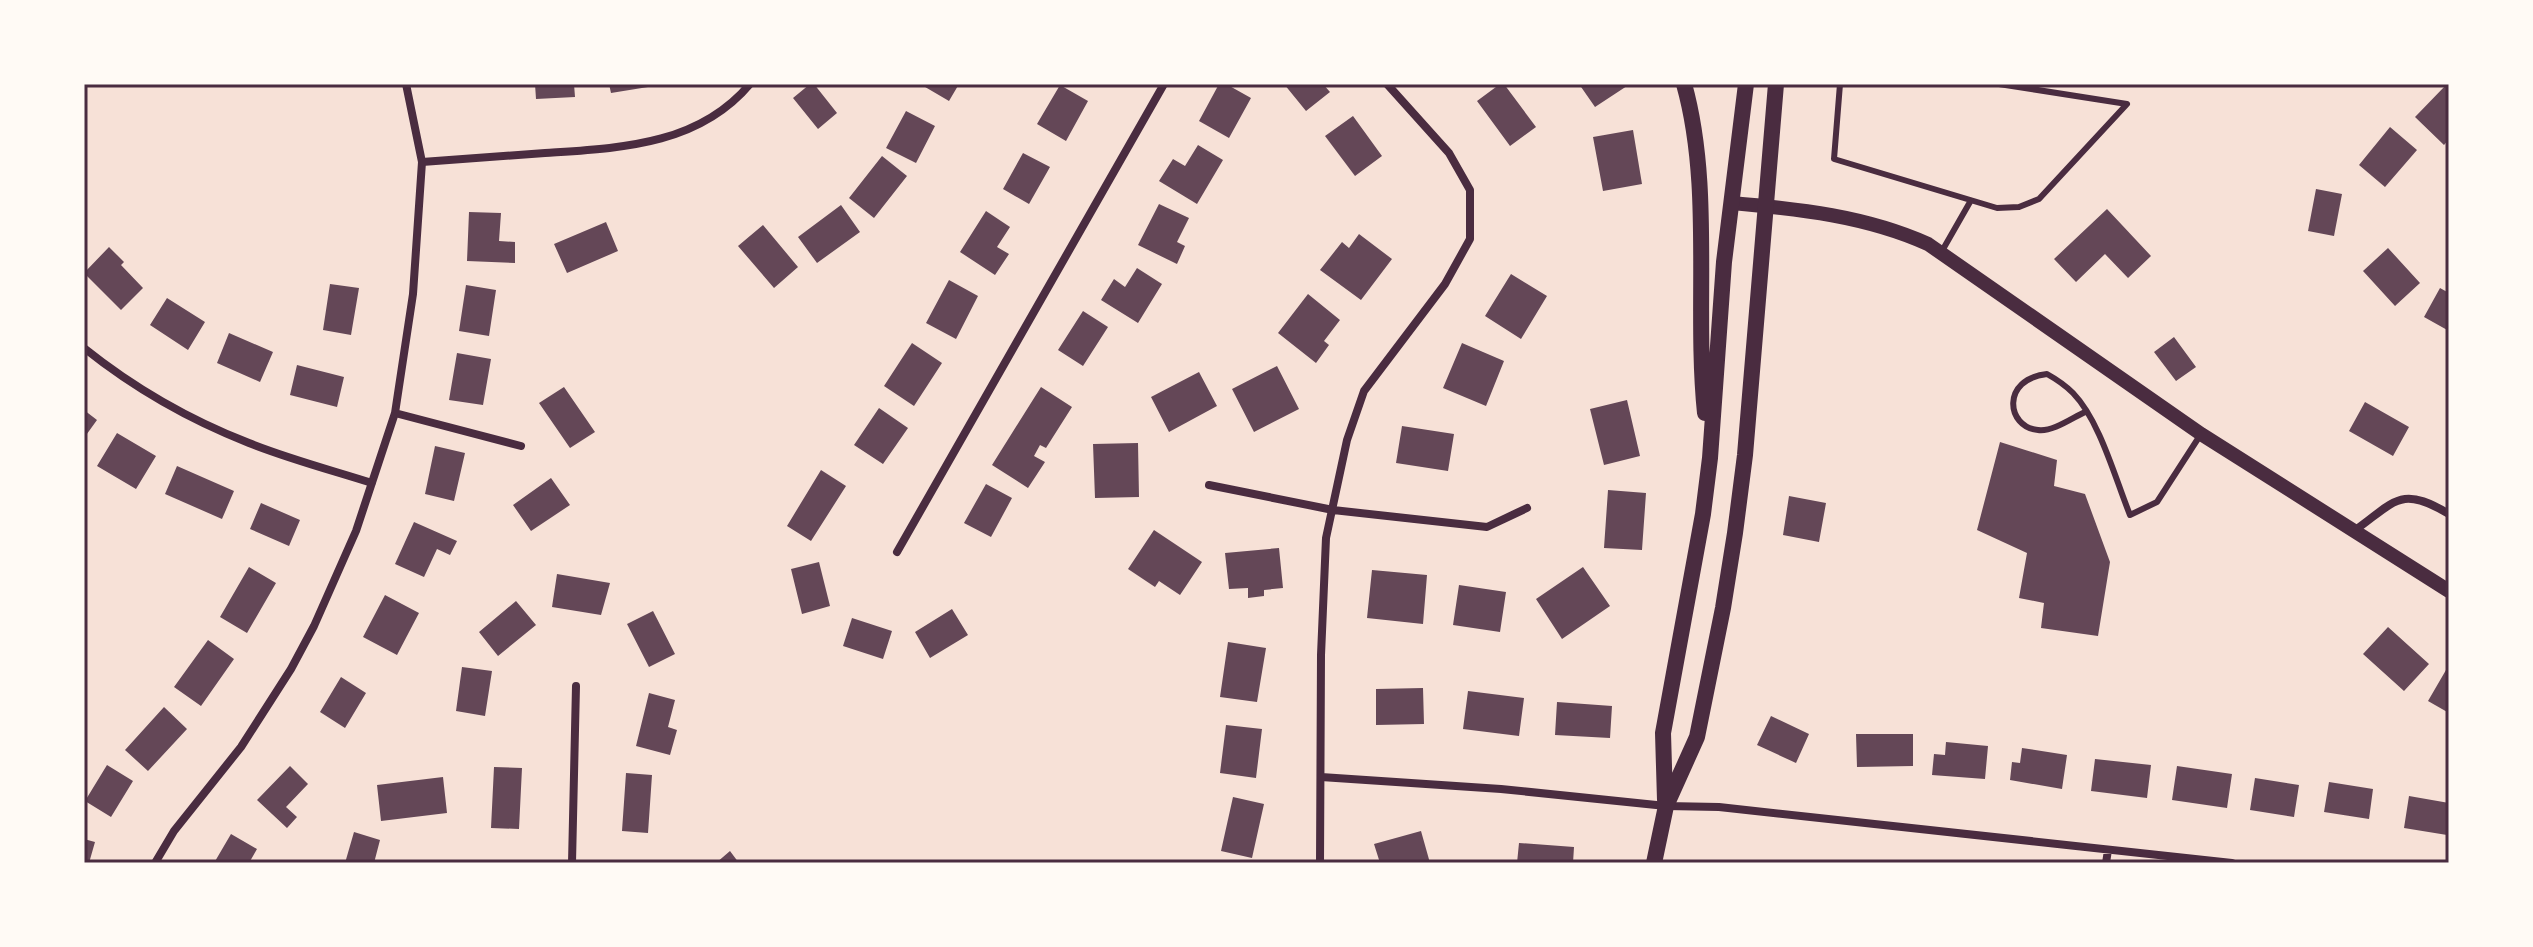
<svg xmlns="http://www.w3.org/2000/svg" width="2533" height="947" viewBox="0 0 2533 947" font-family="Arial,sans-serif">
	<style>
		.building { fill: #644757 }
		.lines { fill: none; stroke-linecap: round; stroke-linejoin: round }
		.service { stroke: #4a2c40; stroke-width: 6 }
		.minor { stroke: #4a2c40; stroke-width: 8 }
		.tertiary { stroke: #4a2c40; stroke-width: 14 }
		.secondary { stroke: #4a2c40; stroke-width: 16 }
		.neatline { fill: none; stroke: #4a2c40; stroke-width: 3 }
	</style>
	<rect width="100%" height="100%" fill="#f7e1d7"/>
	<path class="building" d="M535,84H574L575,97L536,99Z
		M609,84H648V87L611,93Z
		M810,84H814L837,113L818,129L793,98Z
		M920,84H959L949,101Z
		M1219,84H1226L1251,98L1229,138L1199,121Z
		M1284,84H1323L1330,92L1306,111Z
		M1500,84H1504L1536,127L1510,146L1477,101Z
		M1579,84H1630L1595,107Z
		M1060,85L1088,101L1066,141L1037,124Z
		M2446,85L2449,88V139L2444,145L2415,117Z
		M906,111L935,126L916,163L886,148Z
		M1353,116L1382,156L1355,176L1325,136Z
		M2390,127L2417,150L2385,187L2359,165Z
		M1633,130L1642,184L1603,191L1593,137Z
		M1198,145L1223,160L1197,204L1159,181L1173,159L1185,166Z
		M1023,153L1050,167L1029,204L1003,189Z
		M882,156L907,176L874,218L849,198Z
		M2316,189L2342,194L2334,236L2308,231Z
		M1159,204L1189,218L1177,242L1185,246L1177,264L1138,245Z
		M841,205L860,232L817,263L798,237Z
		M2107,209L2151,256L2128,278L2105,254L2076,282L2054,259Z
		M986,211L1010,227L997,247L1009,254L995,275L960,252Z
		M469,212L501,213L499,241L515,242V263L467,261Z
		M606,222L618,251L567,273L554,244Z
		M763,225L798,267L774,288L738,246Z
		M1359,234L1392,259L1361,300L1320,270L1342,242L1349,248Z
		M109,247L124,262L121,265L143,288L121,310L84,273Z
		M2388,248L2420,283L2395,306L2363,271Z
		M1137,268L1162,284L1138,323L1101,300L1114,279L1125,287Z
		M1511,274L1547,296L1521,339L1485,316Z
		M949,280L978,296L956,339L926,323Z
		M330,284L359,288L351,335L323,330Z
		M466,285L496,290L489,336L459,331Z
		M2440,288L2449,293V331L2424,317Z
		M1308,294L1340,320L1324,341L1329,345L1316,363L1278,333Z
		M167,298L205,322L188,350L150,325Z
		M1083,311L1108,327L1083,366L1058,350Z
		M229,333L273,352L260,382L217,363Z
		M2174,337L2196,367L2176,381L2154,352Z
		M912,343L942,363L914,406L884,386Z
		M1462,343L1504,361L1486,406L1443,388Z
		M457,353L491,359L483,405L449,400Z
		M297,365L344,377L337,407L290,395Z
		M1277,366L1299,409L1254,432L1232,389Z
		M1199,372L1217,406L1169,432L1151,397Z
		M564,387L595,432L570,448L539,403Z
		M1041,387L1072,407L1046,448L1040,445L1034,456L1045,462L1028,488L992,465Z
		M1627,400L1640,456L1604,465L1590,409Z
		M2365,402L2409,427L2393,456L2349,431Z
		M879,408L908,428L883,464L854,445Z
		M84,410L97,420L84,438Z
		M1402,426L1454,434L1448,471L1396,463Z
		M117,433L156,456L136,489L97,466Z
		M2000,442L2057,460L2054,486L2085,494L2110,562L2098,636L2041,628L2044,603L2019,598L2027,553L1977,530Z
		M1138,443L1139,497L1095,498L1093,444Z
		M435,446L465,453L454,501L425,494Z
		M177,466L234,491L222,519L165,494Z
		M821,470L846,486L811,541L787,526Z
		M551,478L570,505L531,531L513,505Z
		M986,484L1012,498L991,537L964,523Z
		M1608,490L1646,493L1642,550L1604,548Z
		M1789,496L1826,503L1819,542L1783,535Z
		M261,503L300,520L289,546L250,529Z
		M414,522L457,541L450,555L437,549L424,577L395,564Z
		M1154,530L1202,562L1180,595L1159,581L1155,587L1128,569Z
		M1279,548L1283,588L1264,590V596L1248,598V588L1229,589L1225,553Z
		M819,562L830,606L802,614L791,569Z
		M249,567L276,583L247,633L220,617Z
		M1583,567L1610,606L1562,639L1536,599Z
		M1372,570L1427,575L1423,624L1367,618Z
		M557,574L610,583L601,615L552,607Z
		M1459,585L1506,592L1500,632L1453,625Z
		M385,595L419,613L397,655L363,637Z
		M516,601L536,625L498,656L479,632Z
		M952,609L968,635L930,658L915,632Z
		M653,611L675,654L649,667L627,624Z
		M852,618L892,631L883,659L843,646Z
		M2388,627L2429,664L2404,691L2363,654Z
		M208,640L234,659L201,706L174,687Z
		M1228,642L1266,648L1257,702L1220,697Z
		M462,667L492,671L485,716L456,711Z
		M2446,670L2449,672V713L2428,701Z
		M341,677L366,693L345,728L320,712Z
		M1423,688L1424,724L1376,725V689Z
		M1468,691L1524,698L1519,736L1463,729Z
		M649,693L675,700L668,727L677,730L670,755L636,746Z
		M1557,702L1612,706L1610,738L1555,735Z
		M164,707L187,729L148,771L125,750Z
		M1771,716L1809,734L1796,763L1757,745Z
		M1226,725L1262,729L1256,778L1220,773Z
		M1856,734H1913V766L1857,767Z
		M1946,742L1988,746L1985,779L1932,775L1934,754L1945,755Z
		M2022,748L2067,755L2062,789L2010,780L2012,762L2020,763Z
		M2095,759L2151,765L2147,798L2091,791Z
		M107,765L133,781L111,817L85,801Z
		M290,766L308,784L286,807L297,817L287,828L257,800Z
		M2177,766L2232,774L2227,808L2172,800Z
		M494,767L522,768L519,829L491,828Z
		M626,773L652,775L648,833L622,831Z
		M443,777L447,813L381,821L377,785Z
		M2255,778L2299,785L2294,817L2250,810Z
		M2329,782L2373,789L2369,819L2324,812Z
		M2409,796L2449,803L2447,835L2404,828Z
		M1233,797L1264,804L1252,858L1221,851Z
		M1421,831L1430,863H1380L1374,844Z
		M354,832L380,840L374,863H345Z
		M231,834L257,849L249,863H214Z
		M84,839L95,842L89,863H84Z
		M1519,843L1574,847L1573,863H1517Z
		M730,851L739,863H716Z"/>
	<g class="lines">
		<path class="service" d="M1840,84L1834,159L1997,208L2019,207L2039,199L2127,104L1999,84
			M1942,251L1970,202
			M2085,412C2072,418 2053,432 2038,430C2006,427 2001,379 2047,374C2056,379 2065,385 2073,393C2100,421 2115,478 2130,515L2157,502L2201,434"/>
		<path class="minor" d="M422,162C463,159 504,156 545,153C619,148 698,146 750,84
			M84,348C134,388 190,420 249,443C289,459 331,470 372,483
			M395,413L521,446
			M1209,485L1333,510L1487,527L1527,508
			M2354,531C2396,501 2400,485 2449,514
			M897,552L1164,84
			M1321,777L1501,789L1666,806L1719,807L2232,863
			M155,863L174,831L241,747L291,669L314,626L356,531L395,413L413,294L422,162L406,84
			M572,863L576,686
			M1320,863L1321,655L1326,538L1347,440L1364,391L1445,284L1470,239V190L1449,153L1387,84
			M2106,863L2108,850"/>
		<path class="tertiary" d="M1732,203C1799,209 1866,216 1928,244L2201,434L2449,591"/>
		<path class="secondary" d="M1684,84C1713,187 1694,307 1705,413
			M1665,800L1663,733L1703,514L1710,458L1724,262L1746,84
			M1654,863L1666,806L1697,737L1723,608L1735,533L1745,455L1776,84"/>
	</g>
	<rect width="2533" height="947" fill="none" stroke="#fffaf5" stroke-width="172"/>
	<rect x="86" y="86" width="2361" height="775" class="neatline"/>
</svg>
